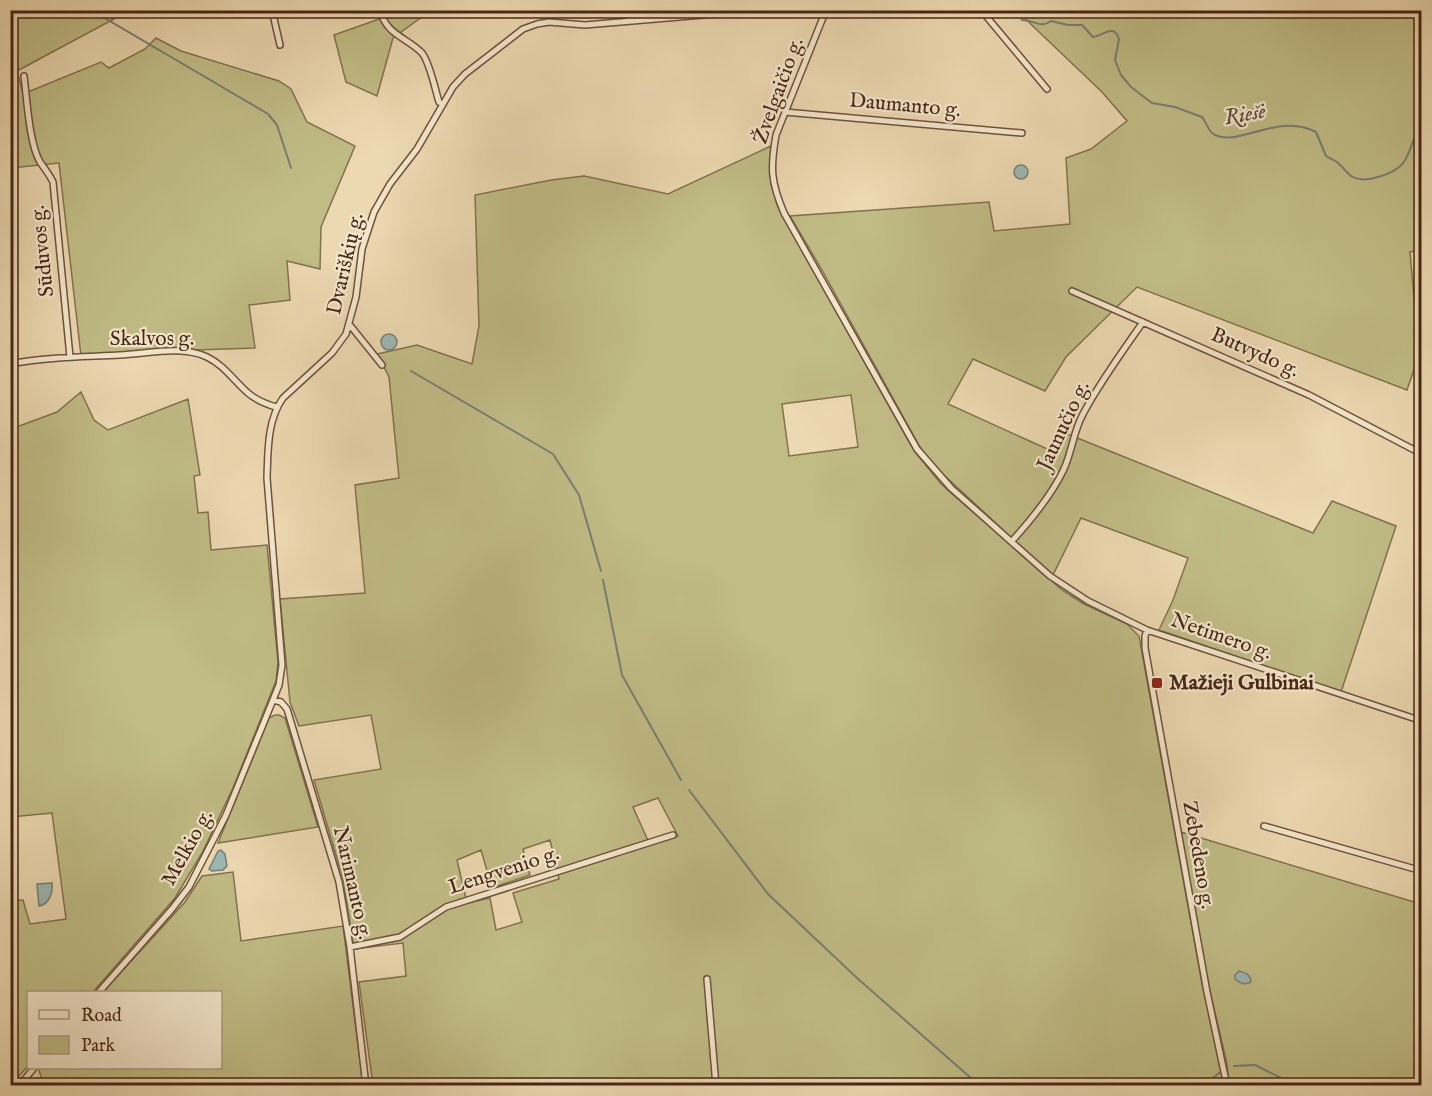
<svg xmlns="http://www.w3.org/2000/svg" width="1432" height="1096" viewBox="0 0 1432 1096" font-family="'IM FELL English',serif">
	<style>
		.green { fill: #c0bc86; stroke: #84714e; stroke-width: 1.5; fill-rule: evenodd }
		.water { fill: #9bb8b5; stroke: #797e75; stroke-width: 1.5 }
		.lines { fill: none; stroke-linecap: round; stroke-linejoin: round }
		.stream { stroke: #797e75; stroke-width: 2 }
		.street-casing { stroke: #70523c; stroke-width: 8 }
		.street { stroke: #f3e6cc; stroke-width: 5 }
		.poi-dot { fill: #8f2418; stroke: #f3e6cc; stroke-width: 2 }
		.labels { text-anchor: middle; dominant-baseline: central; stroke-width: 4.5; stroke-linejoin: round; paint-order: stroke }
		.street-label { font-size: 21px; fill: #472615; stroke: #f3e6cc }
		.poi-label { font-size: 21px; font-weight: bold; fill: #472615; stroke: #f3e6cc; text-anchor: start }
		.water-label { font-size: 22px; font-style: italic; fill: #5c4a3d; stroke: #f3e6cc }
	</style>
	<rect width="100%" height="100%" fill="#ecd8b1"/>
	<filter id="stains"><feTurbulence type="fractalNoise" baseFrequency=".00333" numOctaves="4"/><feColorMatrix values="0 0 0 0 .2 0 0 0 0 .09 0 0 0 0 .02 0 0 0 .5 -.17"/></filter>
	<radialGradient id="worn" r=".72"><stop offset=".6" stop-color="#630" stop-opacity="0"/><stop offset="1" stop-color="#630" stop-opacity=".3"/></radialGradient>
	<path class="green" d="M10,11H101L114,19L17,71L23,94L101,62L109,68L145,49L156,38L181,51L279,81L291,89L307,122L355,146L321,227L320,269L287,261L290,300L249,305L255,348L195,350L171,348L81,356L59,163L11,168Z
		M384,11H430L393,38L377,96L346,82L334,35L385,17Z
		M1017,11H1421L1422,250L1410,252L1419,355L1407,390L1137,287L1066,357L1045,391L973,359L948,404L1056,453L1065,433L1313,533L1332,501L1396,526L1341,692L1159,630L1173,600L1188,558L1081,518L1053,575L1042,566L931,463L920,447L822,270L790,216L989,202L994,231L1070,224L1066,158L1091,149L1127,121L1102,92Z
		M771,146V182L778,207L905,435L915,452L941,484L1062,590L1084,604L1127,624L1139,636L1202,983L1224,1085L720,1086L719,1080L680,1084V1086L373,1085L359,982L406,976L403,943L354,949L343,879L314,780L381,769L371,715L299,726L290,702L280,599L365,593L355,485L399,478L389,377L377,354L417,345L472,364L479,326L475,195L551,180L584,176L668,194ZM851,395L858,447L789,456L782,404ZM658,798L678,836L650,845L633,807ZM550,840L559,879L513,893L522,922L496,930L490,898L467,903L457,860L481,850L492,888L530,875L523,849Z
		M81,392L94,420L108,430L188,399L200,475L194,476L198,513L208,512L211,550L267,545L278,662L276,681L233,788L202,853L175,898L93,992H28V1066L11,1085V901L23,900L30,924L66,919L52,813L11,817V429L57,412Z
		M275,715H279L285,718L318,827L218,843L269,718Z
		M1181,832L1421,904V1085H1229L1227,1064L1206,974Z
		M233,872L241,941L343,926L363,1085H44L38,1068H220V992H103L185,902L202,876Z"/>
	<path class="water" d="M1014 172a7 7 0 1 1 14 0a7 7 0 1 1-14 0Z
		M381 342a8 8 0 1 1 16 0a8 8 0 1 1-16 0Z
		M221,850L225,854L227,866L223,870L212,871L209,869L218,851Z
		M52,883C53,892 50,904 39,906L37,884Z
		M1239,971C1246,973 1250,974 1251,982C1245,985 1241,984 1235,979V975Z"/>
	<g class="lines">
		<path class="stream" d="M91,10L268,114L277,125L291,168
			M1023,10L1021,17L1022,20C1036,20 1039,29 1051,21L1068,25H1082L1093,37C1103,36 1114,23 1119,39L1115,60L1121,75L1131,87L1152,103L1175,107L1202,117C1207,123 1208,132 1215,135C1239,147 1278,112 1316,132L1326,156C1329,158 1335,160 1338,163C1343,167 1346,172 1351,176C1360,181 1369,180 1378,177C1415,167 1405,149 1422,122
			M411,371L553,454L579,495L601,571
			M603,580L622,675L681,780
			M689,790L768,894L857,978L980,1086
			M1234,1066L1255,1065L1297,1086
			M1202,1086L1222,1071"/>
		<defs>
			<path id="street" d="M272,10L280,45
				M380,10C386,35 408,38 422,53C430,63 435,89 439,102L442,104
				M629,10L630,21
				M826,10L776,135C770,169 771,182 784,213L917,449L951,488L1050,576L1088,601L1147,630L1422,721
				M981,10L1047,89
				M24,76C27,99 29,143 40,162C45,169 49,174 53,182L70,357
				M785,112L1022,133
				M1072,291L1309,395L1422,454
				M349,324L382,365
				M10,364C47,357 83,357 120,355C147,354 181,345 207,357C224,365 234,381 248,393C256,400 266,404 276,407
				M1012,541C1031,520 1051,496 1063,471C1072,453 1073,432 1083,414C1100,382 1122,352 1143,322
				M1147,630L1145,636V648L1207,992L1227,1086
				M273,700L281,702L287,709L339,882L350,947L366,1086
				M1264,826L1422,871
				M350,947L400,937L446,907L673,835
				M707,979L716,1086
				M99,992L172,909L189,887L226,815L273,700L279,685L282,665L267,478C268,452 267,420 283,398L332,353L346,334L356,297L362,249L374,212L390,184L417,149L453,87L465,74L523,29L537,24L549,22L585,25L762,10
				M19,1086L34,1068"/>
		</defs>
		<use href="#street" class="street-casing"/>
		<use href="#street" class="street"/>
	</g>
	<rect class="poi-dot" x="1151" y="677" width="12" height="12" rx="3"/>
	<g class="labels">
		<g class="street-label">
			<text transform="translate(779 91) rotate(-70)">Žvelgaičio g.</text>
			<text transform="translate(905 106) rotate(5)">Daumanto g.</text>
			<text transform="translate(43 251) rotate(-96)">Sūduvos g.</text>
			<text transform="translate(346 264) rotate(-77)">Dvariškių g.</text>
			<text x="152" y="339">Skalvos g.</text>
			<text transform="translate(1255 353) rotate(24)">Butvydo g.</text>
			<text transform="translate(1064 426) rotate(-65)">Jaunučio g.</text>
			<text transform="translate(1221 637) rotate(19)">Netimero g.</text>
			<text transform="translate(188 848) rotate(-61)">Melkio g.</text>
			<text transform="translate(1198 855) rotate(80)">Zebedeno g.</text>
			<text transform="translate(504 871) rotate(-18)">Lengvenio g.</text>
			<text transform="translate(352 883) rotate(77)">Narimanto g.</text>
		</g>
		<g class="poi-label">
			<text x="1169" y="683">Mažieji Gulbinai</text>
		</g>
		<g class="water-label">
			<text transform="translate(1245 115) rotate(-10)">Riešė</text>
		</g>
	</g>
	<rect width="1432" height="1096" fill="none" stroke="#ecd8b1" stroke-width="36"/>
	<rect x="12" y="12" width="1408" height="1072" fill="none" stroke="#472615" stroke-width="3"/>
	<rect x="18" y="18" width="1396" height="1060" fill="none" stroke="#472615" stroke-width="1.5"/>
	<rect x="27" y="991" width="195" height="78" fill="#f3e6cc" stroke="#ae9983" stroke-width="1.5"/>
	<rect x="39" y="1010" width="30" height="9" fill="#f3e6cc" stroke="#ae9983" stroke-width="1.5"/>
	<text x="81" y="1021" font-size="18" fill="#472615">Road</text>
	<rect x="39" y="1036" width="30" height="18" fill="#c0bc86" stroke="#ae9983" stroke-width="1.5"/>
	<text x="81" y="1051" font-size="18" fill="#472615">Park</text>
	<rect width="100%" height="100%" filter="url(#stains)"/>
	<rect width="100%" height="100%" fill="url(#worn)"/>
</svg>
